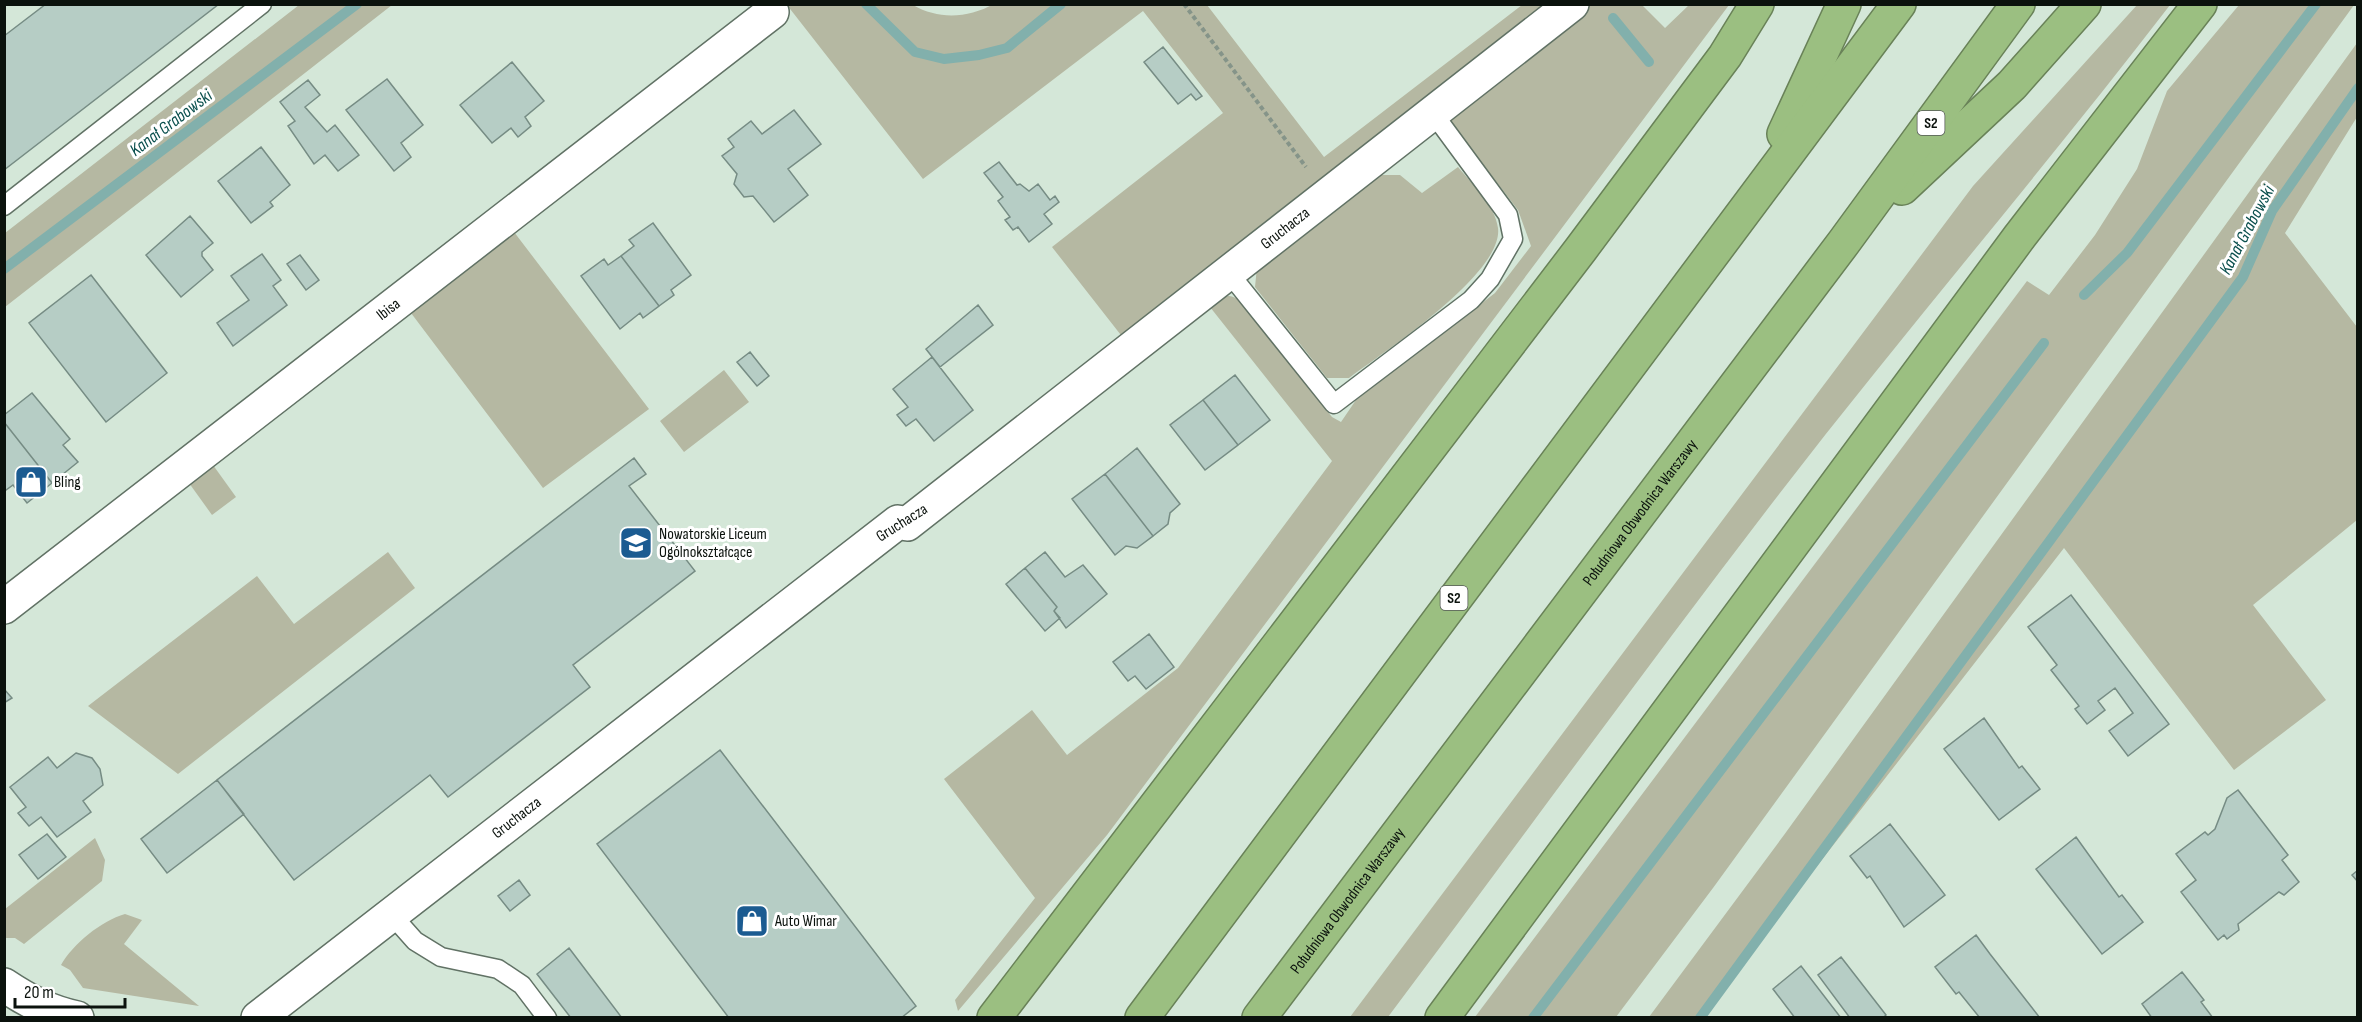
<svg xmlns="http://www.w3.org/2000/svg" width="2362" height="1022" viewBox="0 0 2362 1022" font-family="'Sofia Sans Condensed',sans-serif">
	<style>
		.green { fill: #b5b8a2 }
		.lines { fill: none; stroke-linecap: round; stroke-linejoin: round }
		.stream { stroke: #82b0ac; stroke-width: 10 }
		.building { fill: #b6cdc5; stroke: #768c84; stroke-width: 1.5 }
		.lane-casing { stroke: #617265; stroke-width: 21 }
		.street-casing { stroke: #617265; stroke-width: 36 }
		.highway-casing { stroke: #698258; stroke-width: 36 }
		.path { stroke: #859489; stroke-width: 4; stroke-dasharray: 4.5 3; stroke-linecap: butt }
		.lane { stroke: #fff; stroke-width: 18 }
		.street { stroke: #fff; stroke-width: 33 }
		.highway { stroke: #9bbf81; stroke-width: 33 }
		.labels { text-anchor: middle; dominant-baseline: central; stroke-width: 6; stroke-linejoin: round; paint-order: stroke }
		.shield { fill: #fff; stroke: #545956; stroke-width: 1.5 }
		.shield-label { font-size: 15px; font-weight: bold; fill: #0b120d }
		.street-label { font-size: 16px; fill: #0b120d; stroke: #fff }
		.poi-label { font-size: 16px; fill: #0b120d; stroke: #fff; text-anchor: start }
		.water-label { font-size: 18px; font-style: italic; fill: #0a4f4d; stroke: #fff }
	</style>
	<rect width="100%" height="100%" fill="#d4e7d8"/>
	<path class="green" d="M994,4L1207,5L1324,157L1522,5H1554L1124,339L1052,247L1223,113L1143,11L923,179L787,5H913C939,20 968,18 994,4Z
		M299,5H392L5,307V233Z
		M1591,5H1642L1665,28L1689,5H1729L1107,835L958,1011L955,1000L1035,898L944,779L1032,710L1067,755L1178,668L1332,461L1210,307C1220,299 1226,291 1239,300L1332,417L1341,422L1356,400L1495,293L1531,246L1518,210L1447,118Z
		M2137,5H2170C2041,173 1902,334 1773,502C1642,673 1516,846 1388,1017H1350L1973,186Z
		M2239,5H2354L1713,888L1616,1017H1475L2027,281L2049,295L2095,235L2137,169L2167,91Z
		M2357,43V117L2285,233L2357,327V520L2253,605L2326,700L2234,770L2064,548L1817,866L1815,864L1705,1017H1649L1784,835Z
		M1458,167C1472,184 1495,205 1498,228C1504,273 1384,352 1349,378H1327L1255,287L1257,267L1379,175H1400L1422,193Z
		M511,228L649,409L543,488L408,309Z
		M724,370L749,402L684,452L660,421Z
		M213,465L236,497L212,515L189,483Z
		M388,552L415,588L178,774L88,706L257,576L294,624Z
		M95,838L105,860L102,881L24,944L15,938H5V909Z
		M125,914L142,920L124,944L199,1006L83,988L70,970L61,965C73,944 101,921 125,914Z"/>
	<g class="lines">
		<path class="stream" d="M866,4L915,52L944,59L979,55L1007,48L1061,4
			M1613,18L1649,62
			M4,269L357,4
			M2084,295L2127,253L2316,4
			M1533,1018L2044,343
			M1700,1018L2243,277L2272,211L2358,88"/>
	</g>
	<path class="building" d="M46,4H219L4,170V36Z
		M1163,47L1202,96L1196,100L1191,94L1178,104L1144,62Z
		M512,62L544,101L525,117L531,126L518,137L511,128L492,143L460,105Z
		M387,79L423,125L401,143L411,157L394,171L346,110Z
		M308,80L320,95L305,107L327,132L335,125L359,155L338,171L325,155L314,164L288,126L295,121L280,102Z
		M794,110L821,144L788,169L808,195L774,222L753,196L744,197L734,184L737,174L722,156L734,147L728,139L751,121L762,134Z
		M261,147L290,185L270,202L273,206L251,223L218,181Z
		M999,162L1017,185L1020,184L1029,191L1038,184L1050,200L1055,196L1059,202L1044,214L1052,224L1029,242L1018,227L1013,230L1005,220L1010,217L998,201L1003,197L984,173Z
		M190,216L213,243L202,252V256L213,270L181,297L146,255Z
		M653,223L691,275L671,290L674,295L659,306L621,256L634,246L629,240Z
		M262,254L281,280L273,286L287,305L233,346L217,323L249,300L231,276Z
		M300,255L319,280L306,290L287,264Z
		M621,256L659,306L643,318L640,313L620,329L581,276L604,259L608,265Z
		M91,275L167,373L106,422L29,323Z
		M978,305L993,325L940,367L926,349Z
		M750,352L769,376L757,386L737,362Z
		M932,357L973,410L934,441L916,419L906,426L897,415L908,407L893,389Z
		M1235,375L1270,420L1238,445L1203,400Z
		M32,393L70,439L63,445L78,462L52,483L4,422V415Z
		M1203,400L1238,445L1205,470L1170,425Z
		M4,422L52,483L27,503L13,485L6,490L4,488Z
		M1137,448L1180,504L1170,513L1168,524L1153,536L1105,474Z
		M634,458L646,474L629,486L695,571L573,665L590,687L448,797L430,775L294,880L217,780Z
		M1105,474L1153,536L1137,548L1126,546L1115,555L1072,499Z
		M1045,552L1065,577L1083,565L1107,594L1066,628L1054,611L1057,607L1025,568Z
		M1025,568L1057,607L1054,611L1060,618L1045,631L1006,584Z
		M2071,595L2169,724L2128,756L2109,731L2133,713L2115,688L2098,701L2105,710L2087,724L2075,709L2079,706L2051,670L2057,665L2028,627Z
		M1149,634L1174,667L1146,689L1135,676L1128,681L1113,662Z
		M4,689L12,698L4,703Z
		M1984,718L2019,768L2022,766L2040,789L1999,820L1944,749Z
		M720,750L916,1006L901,1018H729L597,844Z
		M76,753L92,758L100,769L103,785L83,801L91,812L57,837L41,817L29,826L18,813L26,807L10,787L48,757L57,768Z
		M217,780L244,814L167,873L141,839Z
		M2238,790L2288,855L2282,860L2299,882L2284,895L2279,892L2238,924L2239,930L2227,939L2224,935L2218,940L2181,892L2196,880L2176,854L2205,832L2208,835L2215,829L2227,798Z
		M1890,824L1945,895L1904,927L1870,876L1867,878L1850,856Z
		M47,834L66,857L38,879L19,855Z
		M2076,837L2119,897L2122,895L2143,922L2102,954L2036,869Z
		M2358,870V882L2352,875Z
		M519,880L530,895L510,911L498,896Z
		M1976,935L1990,954L2040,1018H1980L1959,992L1956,994L1935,967Z
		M569,948L622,1018H571L537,974Z
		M1841,957L1886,1015L1883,1018H1850L1818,975Z
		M1801,966L1841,1018H1795L1773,989Z
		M2182,972L2204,1000L2201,1002L2213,1018H2152L2142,1004Z"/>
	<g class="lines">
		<defs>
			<path id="lane" d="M4,206L262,4
				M1229,273L1334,404L1471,300L1490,279L1513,239L1508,215L1433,113
				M391,914L415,941L441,957L498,969L522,985L547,1018"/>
			<g id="street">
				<path id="s1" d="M4,607L772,12"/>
				<path d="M4,985C28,1001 49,1012 77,1018"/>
				<path id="s2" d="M258,1018L898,522L907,524L1572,4"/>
			</g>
			<g id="highway">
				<path d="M1784,134L1844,4"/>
				<path d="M1902,188L2012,85L2084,4"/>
				<path d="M994,1018L1581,249L1725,56L1757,4"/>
				<path d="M1142,1018L1899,4"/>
				<path id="s3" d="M1259,1018L1844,242L2018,4"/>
				<path d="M1442,1018L2020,236L2200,4"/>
			</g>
		</defs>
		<use href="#lane" class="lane-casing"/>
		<use href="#street" class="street-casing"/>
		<use href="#highway" class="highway-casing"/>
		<path class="path" d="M1184,4L1306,167"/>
		<use href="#lane" class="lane"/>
		<use href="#street" class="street"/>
		<use href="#highway" class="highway"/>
	</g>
	<defs>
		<symbol id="shop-square" viewBox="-11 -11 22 22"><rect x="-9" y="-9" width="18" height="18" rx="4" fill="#1b5b91" stroke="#fff"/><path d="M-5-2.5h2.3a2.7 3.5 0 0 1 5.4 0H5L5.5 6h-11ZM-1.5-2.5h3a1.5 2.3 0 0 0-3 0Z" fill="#fff"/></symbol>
		<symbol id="school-square" viewBox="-11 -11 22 22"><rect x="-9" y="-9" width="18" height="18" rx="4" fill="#1b5b91" stroke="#fff"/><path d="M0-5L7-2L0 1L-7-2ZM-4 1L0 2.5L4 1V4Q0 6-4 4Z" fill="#fff"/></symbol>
	</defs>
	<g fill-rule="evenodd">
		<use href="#shop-square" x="12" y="463" width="38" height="38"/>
		<use href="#school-square" x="617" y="524" width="38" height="38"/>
		<use href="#shop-square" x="733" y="902" width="38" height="38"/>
	</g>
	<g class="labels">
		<g class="shield">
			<rect x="1917.5" y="111" width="27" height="24" rx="4.5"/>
			<rect x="1440.5" y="586" width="27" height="24" rx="4.5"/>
		</g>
		<g class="shield-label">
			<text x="1931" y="123">S2</text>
			<text x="1454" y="598">S2</text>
		</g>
		<g class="street-label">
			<text stroke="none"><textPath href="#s2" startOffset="1299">Gruchacza</textPath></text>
			<text stroke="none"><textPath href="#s1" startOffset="486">Ibisa</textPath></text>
			<text stroke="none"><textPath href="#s3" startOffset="633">Południowa Obwodnica Warszawy</textPath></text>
			<text transform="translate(902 523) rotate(-32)">Gruchacza</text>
			<text stroke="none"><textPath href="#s2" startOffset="327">Gruchacza</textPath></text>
			<text stroke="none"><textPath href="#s3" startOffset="147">Południowa Obwodnica Warszawy</textPath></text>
		</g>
		<g class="poi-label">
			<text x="54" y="482">Bling</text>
			<text x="659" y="534">Nowatorskie Liceum<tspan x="659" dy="18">Ogólnokształcące</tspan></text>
			<text x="775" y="921">Auto Wimar</text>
		</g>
		<g class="water-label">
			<text transform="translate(171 123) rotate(-37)">Kanał Grabowski</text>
			<text transform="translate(2247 230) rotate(-62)">Kanał Grabowski</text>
		</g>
	</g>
	<rect width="2362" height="1022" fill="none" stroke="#0b120d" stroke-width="12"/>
	<path d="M15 998v9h110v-9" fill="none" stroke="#0b120d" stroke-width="3"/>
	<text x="24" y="998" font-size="18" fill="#0b120d" stroke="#ffffff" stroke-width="4.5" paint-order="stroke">20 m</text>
</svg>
